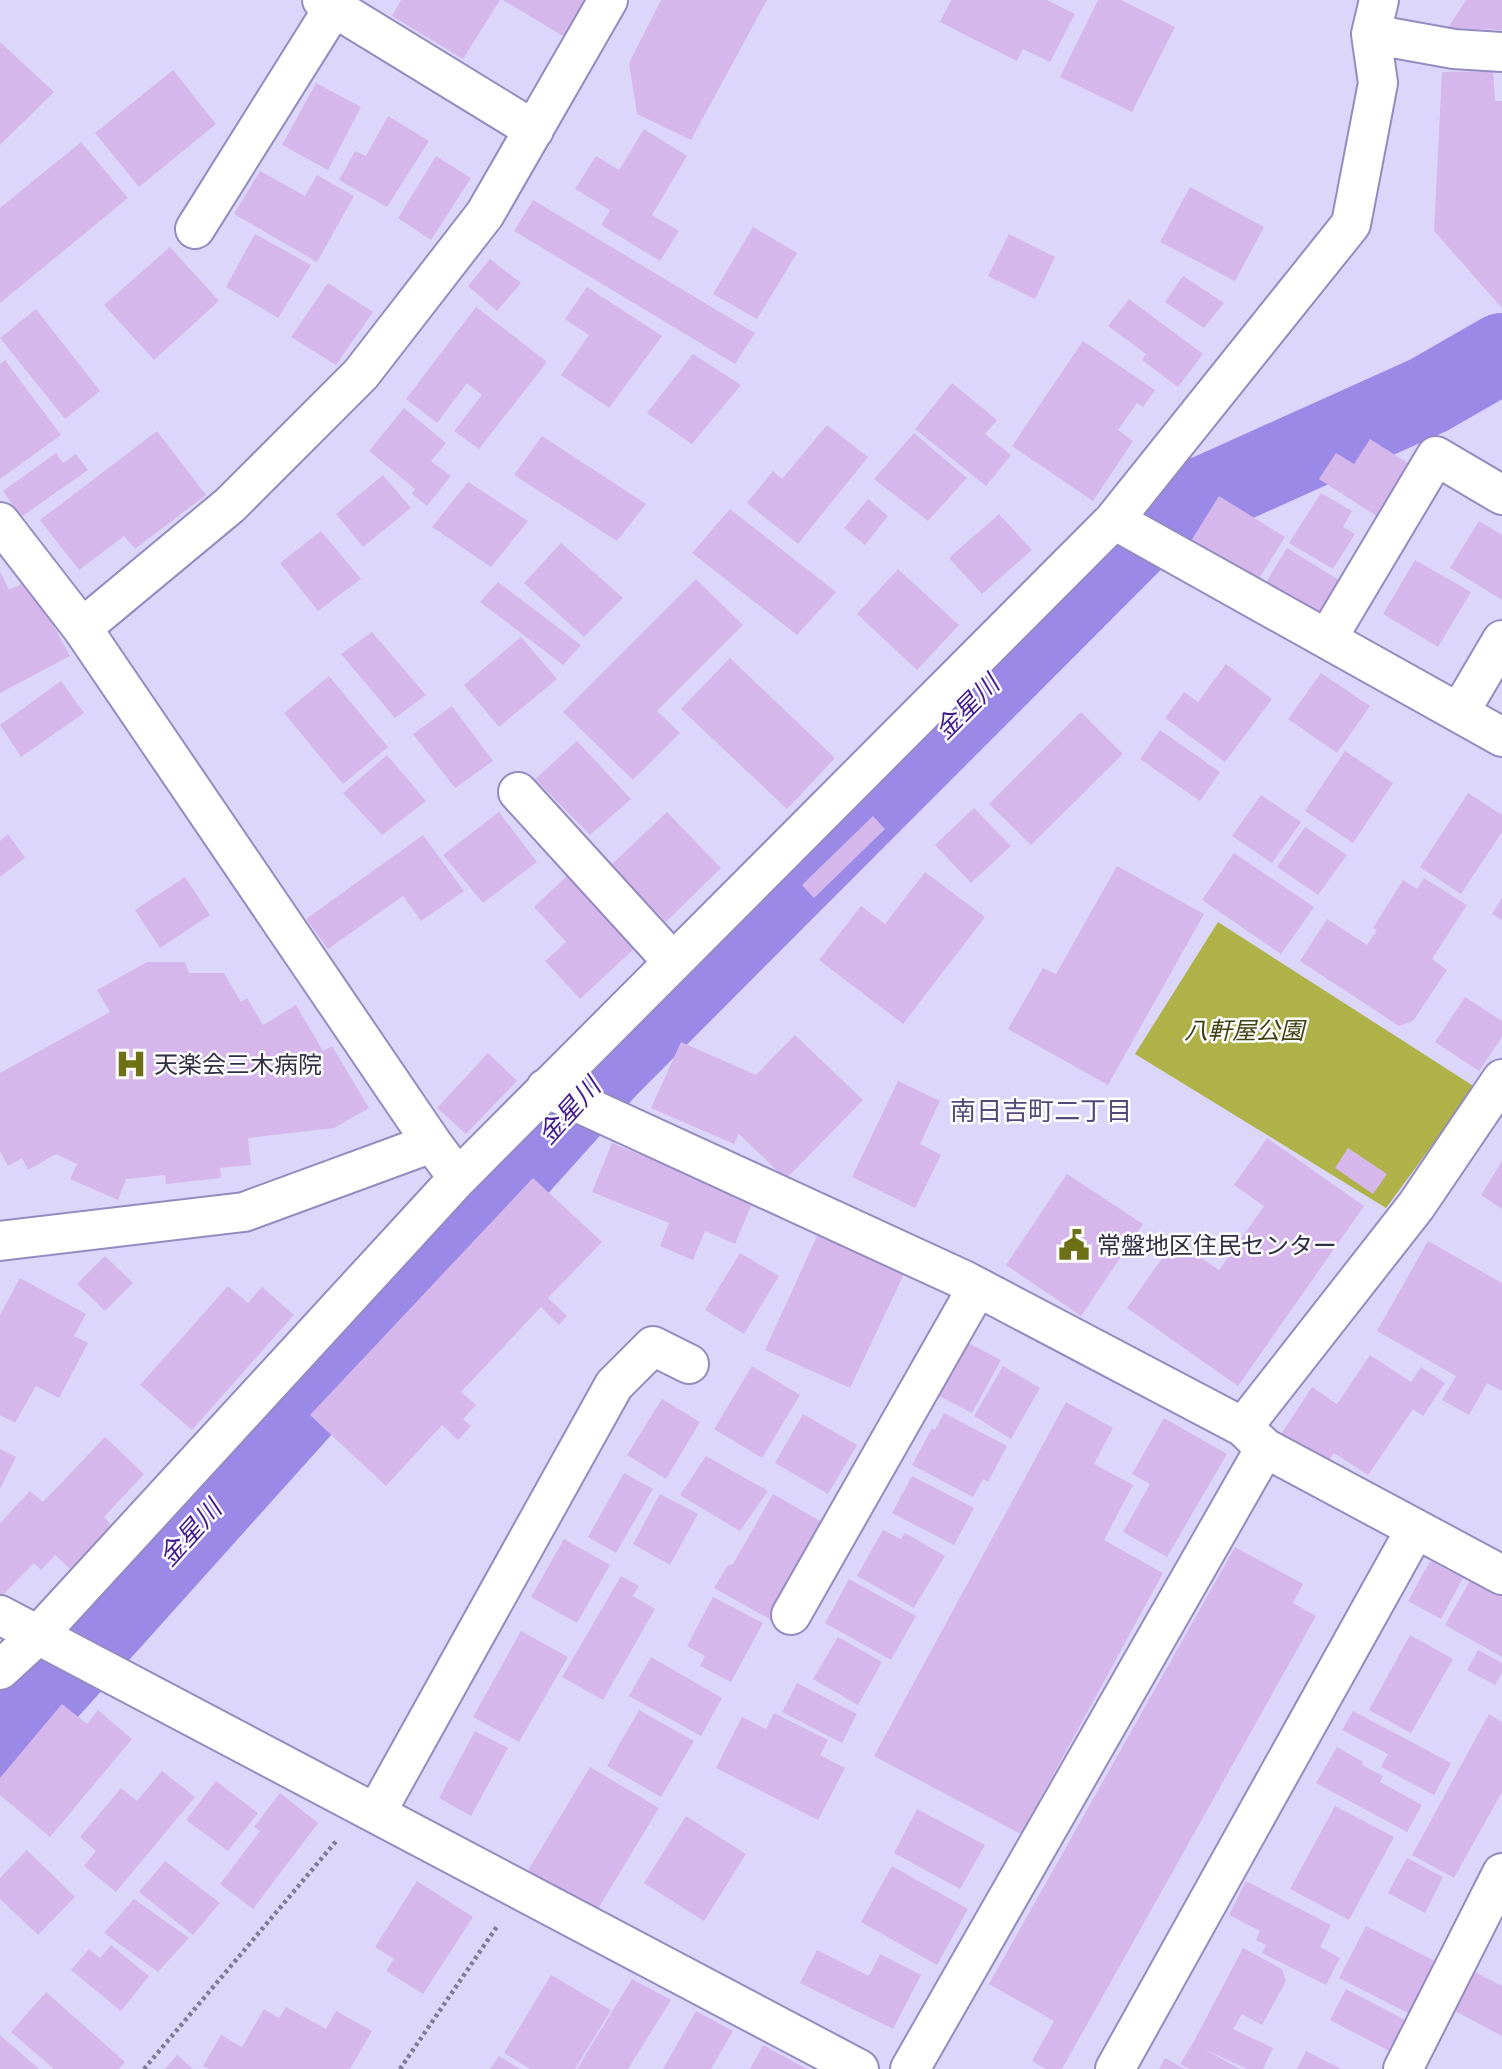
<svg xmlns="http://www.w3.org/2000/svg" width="1502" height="2069" viewBox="0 0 1502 2069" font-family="'Libre Baskerville','Noto Sans JP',serif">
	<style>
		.green { fill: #aeb249 }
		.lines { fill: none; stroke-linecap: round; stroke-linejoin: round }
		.river { stroke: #9b89e8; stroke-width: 80 }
		.building { fill: #d6b7eb }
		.minor-casing { stroke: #948cc1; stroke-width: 42 }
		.path { stroke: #7f7c97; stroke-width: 4.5; stroke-dasharray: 3.5 3.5; stroke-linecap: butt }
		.minor { stroke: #fff; stroke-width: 38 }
		.labels { text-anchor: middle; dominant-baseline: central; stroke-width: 5; stroke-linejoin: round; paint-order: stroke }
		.park-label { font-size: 24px; font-style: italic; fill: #404212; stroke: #fdfdfd }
		.poi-label { font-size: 24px; fill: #322f45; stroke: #fdfdfd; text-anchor: start }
		.water-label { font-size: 26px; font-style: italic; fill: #421a8a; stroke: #fdfdfd }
		.neighbourhood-label { font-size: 26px; fill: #534a7a; stroke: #fdfdfd }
	</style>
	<rect width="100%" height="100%" fill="#dcd7fa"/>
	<path class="green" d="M1218,922L1475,1087L1386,1208L1135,1054Z"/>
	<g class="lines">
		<path class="river" d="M0,1744L607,1068L1168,506L1207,495L1429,395L1502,353"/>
	</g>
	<path class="building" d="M401,0H500L463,59L392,16Z
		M503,0H596L573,42Z
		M661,0H767L691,140L637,114L629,63Z
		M951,0H1047L1075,14L1050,62L1023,49L1017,61L940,22Z
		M1098,0H1121L1175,27L1132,112L1060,77Z
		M1466,0H1502V30L1448,28Z
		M0,42L54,92L0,145Z
		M173,70L216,124L139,187L95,133Z
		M1493,71L1495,101H1502V308L1434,231L1442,72Z
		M316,83L361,107L328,170L282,145Z
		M388,116L429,141L387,207L339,180L355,151L366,156Z
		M644,129L687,156L652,215L679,231L660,261L601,225L610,210L575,189L596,156L619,170Z
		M81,142L128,198L0,303V208Z
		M436,156L471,178L431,240L398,218Z
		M260,171L305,196L317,175L354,196L317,262L234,214Z
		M1190,187L1264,227L1235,281L1160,242Z
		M533,200L755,333L735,364L514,231Z
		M753,227L797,253L757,319L713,294Z
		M255,234L311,265L278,318L226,287Z
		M1009,234L1055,257L1035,299L988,276Z
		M170,247L219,301L154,360L104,305Z
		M490,259L521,283L497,311L468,286Z
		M1183,276L1224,303L1204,328L1165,302Z
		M328,283L373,312L336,365L291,337Z
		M587,287L662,336L609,408L561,375L589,335L565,319Z
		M1129,299L1203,354L1178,387L1142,360L1146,354L1108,326Z
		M476,307L547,362L479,449L454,431L482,395L467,383L437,423L406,399Z
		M36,309L100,391L65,419L0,338Z
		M1083,341L1155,390L1143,407L1137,403L1118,430L1133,441L1093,501L1012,446Z
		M693,354L741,385L692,444L647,413Z
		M5,360L61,435L0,479V364Z
		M952,383L997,420L985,434L1011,455L986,486L915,429Z
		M404,408L446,443L431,461L451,476L427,506L412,494L415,489L369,451Z
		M827,425L868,457L798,544L747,503L773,471L782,479Z
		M157,431L206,495L135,549L124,536L79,570L40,520Z
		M914,433L967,478L928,521L874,479Z
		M542,436L646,504L617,541L514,475Z
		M1370,439L1414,467L1381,519L1319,479L1336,453L1354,464Z
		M56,453L63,463L76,454L88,470L21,517L3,491Z
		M383,475L411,508L363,547L336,514Z
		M468,482L528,521L491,567L432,527Z
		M1321,493L1352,511L1343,527L1355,534L1333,569L1289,543Z
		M1219,496L1285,537L1252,590L1186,549Z
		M868,499L888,516L865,545L844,528Z
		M730,509L836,592L797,635L692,553Z
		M999,514L1032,550L982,594L949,558Z
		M1479,521L1502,535V600L1450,568Z
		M321,531L361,579L318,611L280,563Z
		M561,543L623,598L584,637L524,583Z
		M1287,548L1350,587L1322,631L1260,592Z
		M1415,560L1471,592L1438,647L1383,614Z
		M898,569L959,625L917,670L857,614Z
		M0,571L9,590L29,580L70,656L0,693Z
		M696,579L743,625L657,711L680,733L633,780L563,712Z
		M498,582L581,645L563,665L480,602Z
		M372,632L426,695L395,718L341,654Z
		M521,637L557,679L499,727L464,685Z
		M730,658L835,758L787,809L681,709Z
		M1226,664L1272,699L1225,762L1165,718L1184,692L1198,702Z
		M1321,673L1370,706L1337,753L1288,719Z
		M329,676L388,747L343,784L284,713Z
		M61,681L84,713L21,757L0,725Z
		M452,706L493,761L455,788L413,734Z
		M1081,712L1123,754L1031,845L989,804Z
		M1160,730L1220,772L1200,801L1140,759Z
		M577,741L631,799L590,835L535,779Z
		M1345,751L1393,783L1353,843L1305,811Z
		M387,755L426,801L382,835L343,793Z
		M1468,793L1502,815V832L1461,894L1420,867Z
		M1261,795L1301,822L1272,863L1232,836Z
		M974,808L1011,846L971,883L935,845Z
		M499,812L537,862L483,903L443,855Z
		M667,812L721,868L666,922L611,865Z
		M873,816L885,829L814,898L802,885Z
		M1305,827L1347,855L1318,895L1277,867Z
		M8,834L25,858L0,877V841Z
		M423,835L464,891L421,921L403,896L328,949L306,919Z
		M1234,853L1314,907L1281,954L1202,900Z
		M1117,866L1204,914L1108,1085L1008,1029L1043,968L1056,974Z
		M925,872L985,917L903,1024L819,960L861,906L885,924Z
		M570,873L637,946L580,999L545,961L566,942L534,907Z
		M185,877L210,915L160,948L135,910Z
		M1424,878L1467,905L1432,959L1447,970L1413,1021L1399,1026L1300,961L1327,919L1367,945L1377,930L1373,928L1403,880L1417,889Z
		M1502,898V920L1492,914Z
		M147,962H185L189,973H224L241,1002L247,998L263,1025L296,1005L323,1051L332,1046L369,1108L334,1128L248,1138L251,1165L220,1168L221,1178L166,1184L165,1175L126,1179L118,1200L70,1179L77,1164L56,1154L28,1170L22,1158L8,1166L0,1151V1073L110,1012L97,990Z
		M1465,997L1502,1021V1037L1479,1071L1435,1042Z
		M795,1035L863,1100L786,1179L739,1134L734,1144L651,1108L681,1042L756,1075Z
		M488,1053L517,1081L466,1134L437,1108Z
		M898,1081L940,1101L920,1144L941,1155L915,1208L852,1177Z
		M1267,1138L1364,1206L1238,1386L1127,1308L1175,1240L1219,1270L1264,1206L1234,1185Z
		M612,1143L753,1201L735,1244L705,1231L693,1260L660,1246L669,1223L592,1192Z
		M1348,1148L1387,1174L1373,1194L1335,1168Z
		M1502,1161V1209L1481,1195Z
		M1067,1174L1143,1224L1081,1316L1006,1265Z
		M533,1178L602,1242L548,1298L567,1316L559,1325L541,1307L461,1392L476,1405L463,1419L471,1426L458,1440L442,1425L386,1486L310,1415Z
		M818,1234L904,1274L850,1388L765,1350Z
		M1428,1241L1502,1283V1391L1487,1383L1469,1415L1442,1400L1456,1376L1377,1331Z
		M740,1253L779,1276L744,1334L705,1310Z
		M105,1256L133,1283L105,1311L77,1284Z
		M20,1278L86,1314L74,1336L88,1343L59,1398L36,1386L15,1423L0,1415V1315Z
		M228,1286L248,1303L262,1287L294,1315L192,1430L140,1385Z
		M966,1342L1001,1360L972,1413L937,1395Z
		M1370,1355L1411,1382L1421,1367L1445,1383L1423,1416L1413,1409L1368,1475L1334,1453L1325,1466L1280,1436L1312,1387L1337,1404Z
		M752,1366L800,1395L762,1458L714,1429Z
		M1003,1366L1040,1388L1011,1439L974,1416Z
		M662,1399L700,1422L666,1479L627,1455Z
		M1066,1402L1113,1428L1094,1464L1133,1485L1104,1540L1163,1573L1021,1834L874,1756Z
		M944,1413L1007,1446L988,1482L983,1479L973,1497L912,1465L932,1428L935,1430Z
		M803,1414L857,1445L828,1494L775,1463Z
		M1164,1418L1227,1454L1167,1557L1123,1532L1150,1484L1132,1474Z
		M105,1437L144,1474L104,1517L112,1526L70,1569L55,1555L41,1570L34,1563L0,1598V1523L30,1491L43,1502Z
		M0,1449L16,1457L0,1489Z
		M706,1456L768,1491L740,1531L680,1495Z
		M624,1473L653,1489L616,1553L588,1537Z
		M912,1476L974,1508L954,1545L892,1513Z
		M660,1494L698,1514L670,1565L633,1544Z
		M773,1494L827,1525L773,1621L714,1588L728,1565L733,1564Z
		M883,1530L901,1539L905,1533L945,1556L914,1608L857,1576Z
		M564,1539L610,1565L577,1623L531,1597Z
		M1235,1547L1303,1584L1293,1603L1316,1616L1062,2069H1046L1032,2061L1054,2021L989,1984Z
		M1430,1561L1463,1578L1441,1619L1408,1601Z
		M621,1576L639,1586L633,1596L655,1609L603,1700L562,1677Z
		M1472,1577L1502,1594V1657L1445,1625Z
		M849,1579L916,1616L891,1660L825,1623Z
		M713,1597L763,1623L731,1682L700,1666L705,1656L687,1646Z
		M521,1631L568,1657L519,1742L473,1717Z
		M1410,1635L1453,1659L1411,1733L1369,1710Z
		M838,1637L882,1662L858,1705L813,1679Z
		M1478,1650L1502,1663V1673L1495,1685L1467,1670Z
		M651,1657L722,1698L701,1736L629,1696Z
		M797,1683L857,1714L842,1743L782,1712Z
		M62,1704L87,1724L98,1710L132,1739L50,1837L0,1795V1778Z
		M639,1710L694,1741L661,1797L607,1766Z
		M1353,1711L1451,1763L1434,1795L1381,1767L1388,1754L1342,1730Z
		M774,1713L828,1740L820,1755L845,1768L818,1820L716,1768L742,1717L766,1729Z
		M1489,1714L1502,1722V1792L1454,1878L1412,1855Z
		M475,1731L508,1748L471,1816L439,1798Z
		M1337,1747L1363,1762L1362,1765L1383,1776L1380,1782L1422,1805L1407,1832L1316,1783Z
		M590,1767L659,1808L596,1912L527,1872Z
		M162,1771L195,1797L116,1892L84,1866L96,1851L80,1837L121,1788L137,1801Z
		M216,1781L258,1813L228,1851L186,1820Z
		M280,1793L318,1823L253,1909L220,1884L260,1831L254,1827Z
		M1335,1806L1394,1837L1349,1920L1290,1889Z
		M917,1809L985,1845L960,1889L894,1853Z
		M686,1816L746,1854L704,1921L644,1883Z
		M27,1850L75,1897L38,1935L0,1899V1878Z
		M1407,1858L1443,1877L1425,1913L1388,1893Z
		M165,1861L220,1903L193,1935L139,1892Z
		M892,1866L968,1909L937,1965L861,1922Z
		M417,1881L473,1917L423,1994L386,1971L394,1959L375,1947Z
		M1246,1881L1331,1925L1320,1947L1340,1958L1326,1985L1262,1953L1266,1945L1256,1940L1260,1931L1229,1915Z
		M134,1899L189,1938L158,1972L104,1933Z
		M1366,1926L1439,1963L1412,2015L1339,1978Z
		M111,1945L149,1976L121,2011L71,1970L89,1949L100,1958Z
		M1243,1948L1282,1969L1286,1981L1262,2025L1242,2014L1233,2029L1273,2048L1263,2069H1247L1204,2049L1240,2069H1189L1180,2064L1193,2043Z
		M817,1950L869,1976L880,1954L921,1975L893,2029L800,1983Z
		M1475,1972L1502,1986V2036L1455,2011Z
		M551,1975L611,2010L575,2069H530L504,2053Z
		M632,1979L671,2000L628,2069H577Z
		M1346,1989L1413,2024L1397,2055L1330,2020Z
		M46,1992L125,2062L119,2069H54L11,2032Z
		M286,2007L326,2029L336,2011L372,2031L350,2069H209L203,2066L221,2035L242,2047L264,2009L279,2018Z
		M696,2011L733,2031L711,2069H663Z
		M0,2035L39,2069H0Z
		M763,2045L807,2069H750Z
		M1306,2051L1341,2069H1297Z
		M177,2055L193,2069H165Z
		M499,2056L520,2069H490Z
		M1165,2058L1185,2069H1159Z"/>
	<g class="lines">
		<defs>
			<path id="minor" d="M322,0L534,130
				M1371,34L1454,49L1502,52
				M195,229L334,7
				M1114,520L1502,737
				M0,522L82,628L432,1143L458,1178
				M82,628L230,505L361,374L485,214L608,0
				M1327,639L1436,456L1502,495
				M1459,713L1502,640
				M518,792L673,962
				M546,1088L964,1280L1243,1427L1265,1448L1502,1575
				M0,1241L244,1212L432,1143
				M1243,1427L1416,1206L1502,1079
				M0,1615L859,2069
				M791,1615L977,1288
				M0,1670L38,1635L458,1178L1114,520L1351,224L1378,83L1371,34L1379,0
				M376,1813L614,1385L653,1346L689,1364
				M910,2069L1265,1448
				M1115,2069L1415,1530
				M1403,2069L1502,1873"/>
		</defs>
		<use href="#minor" class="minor-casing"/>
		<path class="path" d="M144,2069L338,1839
			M400,2069L498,1925"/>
		<use href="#minor" class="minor"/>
	</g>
	<defs>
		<symbol id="hospital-bare" viewBox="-9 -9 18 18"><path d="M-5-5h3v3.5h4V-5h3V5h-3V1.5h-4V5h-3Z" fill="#6e7015" stroke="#fdfdfd" stroke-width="2.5" paint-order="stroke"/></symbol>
		<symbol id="civic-bare" viewBox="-9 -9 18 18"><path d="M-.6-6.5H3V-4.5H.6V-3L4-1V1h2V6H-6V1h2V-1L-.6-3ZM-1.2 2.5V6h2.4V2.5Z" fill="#6e7015" stroke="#fdfdfd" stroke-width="2.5" paint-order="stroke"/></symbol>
	</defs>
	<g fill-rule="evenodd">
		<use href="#hospital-bare" x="109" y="1042" width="44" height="44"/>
		<use href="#civic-bare" x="1052" y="1223" width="44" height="44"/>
	</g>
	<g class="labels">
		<g class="park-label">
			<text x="1244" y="1030">八軒屋公園</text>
		</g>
		<g class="poi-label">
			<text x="154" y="1064">天楽会三木病院</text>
			<text x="1097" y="1245">常盤地区住民センター</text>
		</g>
		<g class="water-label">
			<text transform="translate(967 707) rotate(-45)">金星川</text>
			<text transform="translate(569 1111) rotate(-48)">金星川</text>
			<text transform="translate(190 1533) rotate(-48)">金星川</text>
		</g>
		<g class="neighbourhood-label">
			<text x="1041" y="1111">南日吉町二丁目</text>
		</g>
	</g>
</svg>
